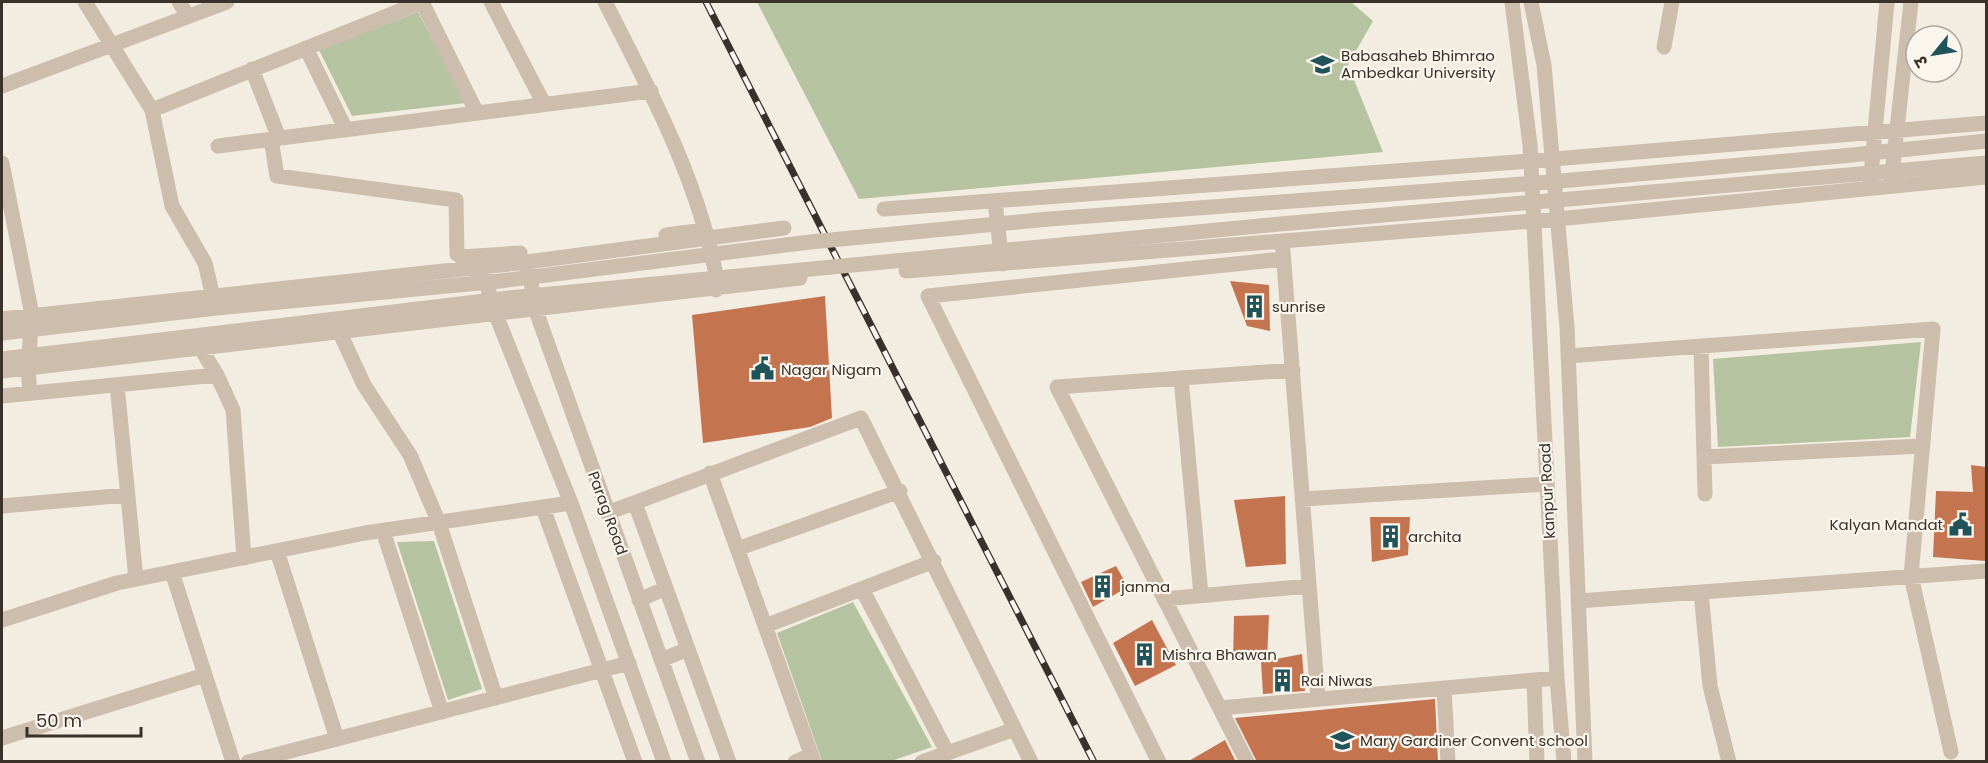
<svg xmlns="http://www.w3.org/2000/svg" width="1988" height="763" viewBox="0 0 1988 763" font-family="Poppins,'Noto Sans Devanagari',sans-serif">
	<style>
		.green { fill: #b5c3a1 }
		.building { fill: #c4744f }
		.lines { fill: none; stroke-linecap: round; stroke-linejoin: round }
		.minor { stroke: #ccbdad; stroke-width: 15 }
		.rail-casing { stroke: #3a312b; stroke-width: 7 }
		.rail { stroke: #faf6ee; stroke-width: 4.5; stroke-dasharray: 14; stroke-linecap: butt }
		.minor-bridge { stroke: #ccbdad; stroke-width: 15 }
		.labels { text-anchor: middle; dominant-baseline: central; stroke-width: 4.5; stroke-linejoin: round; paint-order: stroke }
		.poi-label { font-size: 15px; fill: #3a312b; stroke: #faf6ee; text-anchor: start }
		.street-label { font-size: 15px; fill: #3a312b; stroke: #faf6ee }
	</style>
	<rect width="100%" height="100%" fill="#f3ece1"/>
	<path class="green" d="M757,2H1351L1373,21L1348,65L1383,152L859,199Z
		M418,12L466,103L352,116L319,50Z
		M1921,342L1910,437L1718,447L1713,359Z
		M434,541L482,689L448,700L397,542Z
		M853,602L932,747L891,761H822L777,633Z"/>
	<path class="building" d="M1230,281L1269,285L1270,331L1247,326Z
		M825,296L832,418L810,427L703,443L692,315Z
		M1971,465L1986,467V561L1933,557L1936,491L1973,492Z
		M1285,496L1286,564L1246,567L1234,500Z
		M1370,517H1410L1408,555L1372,562Z
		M1116,566L1128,587L1093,607L1081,582Z
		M1269,615L1267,661H1233L1234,616Z
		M1152,620L1176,665L1135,686L1113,643Z
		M1302,654L1305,691L1263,694L1261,662Z
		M1435,699L1438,762H1257L1235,718Z
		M1225,740L1236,762H1187Z"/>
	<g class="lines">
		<path class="minor" d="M85,2L152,110L422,2
			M179,2L188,16
			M422,2L477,113
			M491,2L544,104
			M605,2C651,92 701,185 718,286L716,290
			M1512,2L1530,145L1557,678L1564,762
			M1531,2L1544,65L1567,327L1585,762
			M1664,47L1672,2
			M306,48L346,130
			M252,69L279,138
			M2,86L227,2
			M152,110L172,206L205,263L213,297
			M271,139L277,176L456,200L457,254L461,257L520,253
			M218,146L651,91
			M2,163L32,315L28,368L30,393
			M1891,183L1911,2
			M1870,185L1887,2
			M995,201L1002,264
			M884,209L1517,162L1986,123
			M666,235L705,230
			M1283,251L1318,699
			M528,265L536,311L698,762
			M906,271L1557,219L1986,177
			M483,272L496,315L571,503L664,762
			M2,319L527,262L784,228
			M340,333L364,385L410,455L439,523L496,698
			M1701,346L1705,494
			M201,349L217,375L233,410L244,558
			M1568,356L1933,329L1911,576L1951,752
			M2,371L800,278
			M1181,378L1201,595
			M117,385L136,579
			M2,396L217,375
			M1704,457L1922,446
			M710,473L814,762
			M1302,499L1547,484
			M635,503L729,762
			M2,506L127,495
			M543,508L635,762
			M607,513L861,418L1031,762
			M383,531L442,712
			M737,549L900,491
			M277,551L337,739
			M172,572L233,762
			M862,589L947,752
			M1701,592L1710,686L1729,762
			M1164,599L1309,586
			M639,600L666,588
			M1578,601L1986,571
			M2,620L117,583L365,533L571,503
			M765,626L934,561
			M661,660L688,649
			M1534,680L1537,762
			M1444,688L1448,762
			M1220,708L1557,678
			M2,738L205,675
			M248,762L629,663
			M795,762L811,755
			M922,762L1015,729
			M1159,762L928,296L1283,259
			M1247,762L1057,387L1293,370"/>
		<defs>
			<path id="rail" d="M706,2L1094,762"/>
		</defs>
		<use href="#rail" class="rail-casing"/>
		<use href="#rail" class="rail"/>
		<path class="minor-bridge" d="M2,333L216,308L500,281L810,242L1049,219L1538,183L1842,156L1986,141
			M2,359L509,298L1280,224L1986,163"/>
	</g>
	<defs>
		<symbol id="university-bare" viewBox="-9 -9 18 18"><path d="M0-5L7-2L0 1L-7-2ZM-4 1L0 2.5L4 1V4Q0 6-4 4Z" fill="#21535b" stroke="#faf6ee" stroke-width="2.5" paint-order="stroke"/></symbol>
		<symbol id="building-bare" viewBox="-9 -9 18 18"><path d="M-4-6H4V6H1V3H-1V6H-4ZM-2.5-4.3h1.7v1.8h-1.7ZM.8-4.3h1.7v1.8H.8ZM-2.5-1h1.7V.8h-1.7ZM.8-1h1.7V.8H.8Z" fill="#21535b" stroke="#faf6ee" stroke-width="2.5" paint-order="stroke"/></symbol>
		<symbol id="civic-bare" viewBox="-9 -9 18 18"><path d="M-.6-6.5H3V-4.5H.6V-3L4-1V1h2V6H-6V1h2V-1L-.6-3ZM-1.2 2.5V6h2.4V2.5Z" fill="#21535b" stroke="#faf6ee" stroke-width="2.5" paint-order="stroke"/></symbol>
		<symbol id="school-bare" viewBox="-9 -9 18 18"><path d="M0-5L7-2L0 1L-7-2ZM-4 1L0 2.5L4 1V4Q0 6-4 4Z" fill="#21535b" stroke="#faf6ee" stroke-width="2.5" paint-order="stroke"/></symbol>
	</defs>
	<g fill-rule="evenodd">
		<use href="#university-bare" x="1306" y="48" width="33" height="33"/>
		<use href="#building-bare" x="1238" y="290" width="33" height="33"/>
		<use href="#civic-bare" x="746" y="352" width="33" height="33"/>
		<use href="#civic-bare" x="1944" y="508" width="33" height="33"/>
		<use href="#building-bare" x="1374" y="520" width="33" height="33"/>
		<use href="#building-bare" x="1086" y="570" width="33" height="33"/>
		<use href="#building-bare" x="1128" y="638" width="33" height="33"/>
		<use href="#building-bare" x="1266" y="664" width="33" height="33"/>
		<use href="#school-bare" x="1326" y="724" width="33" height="33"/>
	</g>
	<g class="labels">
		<g class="poi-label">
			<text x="1341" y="55">Babasaheb Bhimrao<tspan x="1341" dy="17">Ambedkar University</tspan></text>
			<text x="1272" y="306">sunrise</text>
			<text x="781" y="369">Nagar Nigam</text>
			<text x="1943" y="524" text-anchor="end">Kalyan Mandat</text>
			<text x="1408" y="536">archita</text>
			<text x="1121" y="586">janma</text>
			<text x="1162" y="654">Mishra Bhawan</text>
			<text x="1301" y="680">Rai Niwas</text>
			<text x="1360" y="740">Mary Gardiner Convent school</text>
		</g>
		<g class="street-label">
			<text transform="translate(1547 491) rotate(-93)">kanpur Road</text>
			<text transform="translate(608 513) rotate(70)">Parag Road</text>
		</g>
	</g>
	<rect width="1988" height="763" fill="none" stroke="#3a312b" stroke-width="6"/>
	<g transform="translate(1934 54) rotate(240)"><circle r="28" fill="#faf6ee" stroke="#ada7a0" stroke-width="1.5"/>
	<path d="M0-4.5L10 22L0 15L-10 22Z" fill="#21535b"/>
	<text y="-9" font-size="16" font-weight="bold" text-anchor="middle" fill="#3a312b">उ</text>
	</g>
	<path d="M27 727v9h114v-9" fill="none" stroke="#3a312b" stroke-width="3"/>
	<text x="36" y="727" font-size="18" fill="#3a312b" stroke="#faf6ee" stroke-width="4.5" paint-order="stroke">50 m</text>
</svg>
